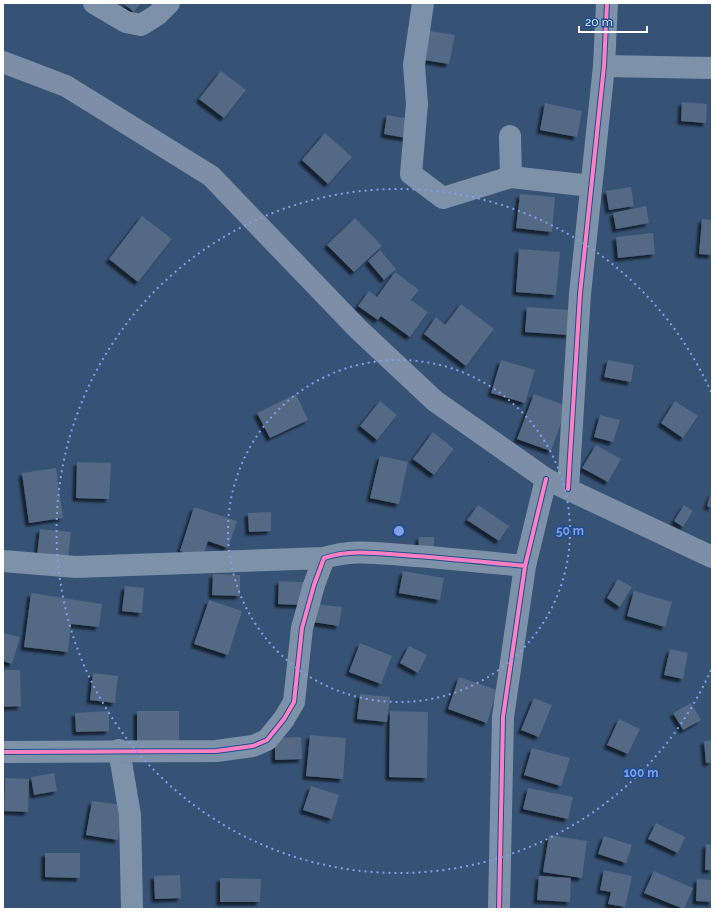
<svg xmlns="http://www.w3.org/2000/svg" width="715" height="912" viewBox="0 0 715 912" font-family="Raleway,sans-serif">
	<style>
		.building { fill: #526984; filter: url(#shadow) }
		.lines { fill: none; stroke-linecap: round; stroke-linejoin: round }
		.minor { stroke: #7d92a8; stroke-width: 22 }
		.major { stroke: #7d8ea7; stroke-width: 22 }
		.cycleway-casing { stroke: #1b4f8f; stroke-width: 6 }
		.cycleway { stroke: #ff80c0; stroke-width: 4 }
		.ring { fill: none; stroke: #839eea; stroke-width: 2; stroke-dasharray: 2 4 }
		.centre { fill: #839eea; stroke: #1b4f8f; stroke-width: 2 }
		.ring-label { font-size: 12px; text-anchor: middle; font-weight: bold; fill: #839eea; stroke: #1b4f8f; stroke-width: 3; stroke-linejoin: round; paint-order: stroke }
	</style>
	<defs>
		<filter id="shadow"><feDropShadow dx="-3.5" dy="3.5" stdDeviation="1" flood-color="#0009"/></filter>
	</defs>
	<rect width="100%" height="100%" fill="#365274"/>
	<path class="building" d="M123,3H141L134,12Z
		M423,30L455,35L449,64L418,59Z
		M221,71L246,90L224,118L199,99Z
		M682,102L707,104L706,123L681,121Z
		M545,103L582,111L577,137L540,130Z
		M387,115L410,119L406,138L384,134Z
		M325,133L352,157L328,184L302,160Z
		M631,187L634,206L609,210L606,191Z
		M520,194L555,197L552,232L516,228Z
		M646,206L649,223L616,229L613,213Z
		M142,216L172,239L138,282L109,259Z
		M355,218L382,246L354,272L327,245Z
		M702,219L712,220V255L699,254Z
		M653,233L655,254L618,258L616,237Z
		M519,249L560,252L556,295L516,292Z
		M380,250L396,269L384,280L368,261Z
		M395,272L419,290L411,300L428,312L410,337L381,316L378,320L358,306L369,291L377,297Z
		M461,304L494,329L466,366L424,334L436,317L445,325Z
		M527,307L571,310L569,335L525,332Z
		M501,360L535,370L525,403L491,393Z
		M608,360L634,365L631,382L604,377Z
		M296,394L308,420L270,438L257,413Z
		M534,394L567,406L551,451L517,439Z
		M380,401L397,415L377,440L360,426Z
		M675,401L698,416L683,438L661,423Z
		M600,415L620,420L613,442L594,437Z
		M433,432L454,449L434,475L413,459Z
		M596,445L621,459L608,482L582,468Z
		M380,456L408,462L399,504L370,498Z
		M77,462L111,463L109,499L76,498Z
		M56,468L63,518L29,523L22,473Z
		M712,491V508L707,506Z
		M478,505L509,526L499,541L467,520Z
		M684,505L693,511L683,527L674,521Z
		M194,507L237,521L228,548L208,541L202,558L180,551Z
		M271,512V531L249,532L248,513Z
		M40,529L71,532L68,559L37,556Z
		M419,537H434V554H418Z
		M403,571L444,578L440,600L399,593Z
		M213,574L240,575V596L212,595Z
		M618,579L632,587L620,607L607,598Z
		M279,581L303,582V605L278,604Z
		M125,586L144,588L142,613L122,611Z
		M634,591L672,602L665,627L627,616Z
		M31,593L102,604L99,627L71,624L68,652L24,647Z
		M209,600L242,611L228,655L194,644Z
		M316,604L342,607L339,626L313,622Z
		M3,633L20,637L12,664L3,661Z
		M360,643L392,656L381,684L349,672Z
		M409,646L427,655L418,673L400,663Z
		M670,649L688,653L683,679L664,675Z
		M3,670H20L21,706L3,707Z
		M93,673L118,676L115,703L90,700Z
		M459,677L497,690L487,723L448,709Z
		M360,694L390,697L387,722L357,719Z
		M534,698L552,705L539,737L521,730Z
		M691,703L701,720L683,730L673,713Z
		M109,711V731L76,732L75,713Z
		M137,711H179V745L137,746Z
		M390,711L428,712L427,778L389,777Z
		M619,719L640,729L628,754L607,745Z
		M310,735L346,738L343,779L306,776Z
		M301,737L302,759L275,760V738Z
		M712,740V762L706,763L704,741Z
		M532,748L570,758L561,786L524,775Z
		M54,773L57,791L34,795L31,777Z
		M5,778L29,779L28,812L4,811Z
		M311,786L339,795L332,819L303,810Z
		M528,788L573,797L568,819L523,809Z
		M92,801L123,805L118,840L86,835Z
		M656,823L685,837L678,853L648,839Z
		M549,835L587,841L582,878L543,872Z
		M604,836L632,845L626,863L598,854Z
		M706,844L712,845V870H705Z
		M45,853H80V878L45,877Z
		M604,870L632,876L625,907L608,904L611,892L600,890Z
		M654,871L693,888L684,909L644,893Z
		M180,875L181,898L155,899L154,876Z
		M539,876L571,878L570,902L537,900Z
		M220,878L261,879L260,902H220Z
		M697,879L712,880V902L696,901Z"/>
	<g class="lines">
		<path class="minor" d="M94,3L126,22L141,25L157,15L169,3
			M423,3L414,65L417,104L411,174L443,198L511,177L591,186
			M604,66L712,68
			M510,136L511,177
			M568,489L580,294L604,66L607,3
			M3,561L76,567L324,558
			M119,750L130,815L132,909
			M3,752L216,751L253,746L267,740L284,719L294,702L302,628L314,585L324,558C350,549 377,553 403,555C444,558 484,562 525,566
			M499,909L503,717L525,566L546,479"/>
		<path class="major" d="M3,62L66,86L211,176L358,329L435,401L546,479L712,557"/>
		<defs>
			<path id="cycleway" d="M568,489L580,294L604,66L607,3
				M3,752L216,751L253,746L267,740L284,719L294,702L302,628L314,585L324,558C350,549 377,553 403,555C444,558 484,562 525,566
				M499,909L503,717L525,566L546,479"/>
		</defs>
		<use href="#cycleway" class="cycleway-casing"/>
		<use href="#cycleway" class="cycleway"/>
	</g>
	<g class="ring">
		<circle cx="399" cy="531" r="171"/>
		<path d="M711 670A342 342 0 1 1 711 392"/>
	</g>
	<circle cx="399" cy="531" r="6" class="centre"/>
	<g class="ring-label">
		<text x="570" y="535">50 m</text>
		<text x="641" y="777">100 m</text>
	</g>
	<rect width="715" height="912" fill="none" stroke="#ffffff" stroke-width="8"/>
	<path d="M579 26v6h68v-6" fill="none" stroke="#ffffff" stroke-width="2"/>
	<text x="585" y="26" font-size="12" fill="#ffffff" stroke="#1b4f8f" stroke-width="3" paint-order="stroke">20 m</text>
</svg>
